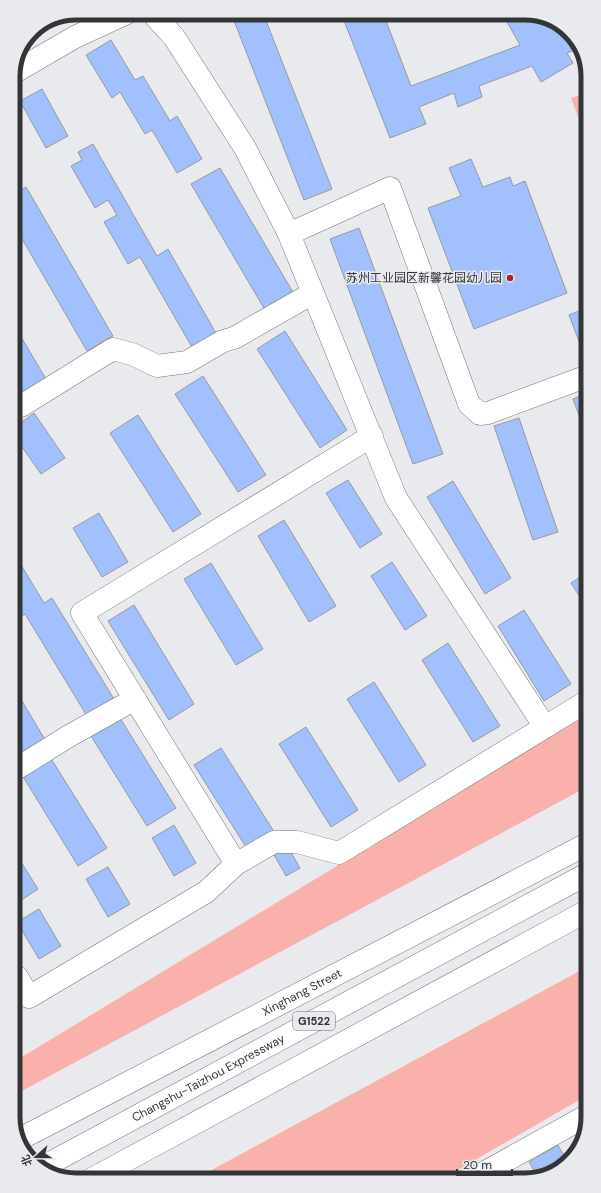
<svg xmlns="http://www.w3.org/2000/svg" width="601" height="1193" viewBox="0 0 601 1193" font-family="'DM Sans','Noto Sans SC',sans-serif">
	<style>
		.green { fill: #fab1ab }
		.building { fill: #a1c0fd; stroke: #989a9e }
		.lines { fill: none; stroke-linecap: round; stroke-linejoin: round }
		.minor-casing { stroke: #76787b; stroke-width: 23 }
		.major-casing { stroke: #76787b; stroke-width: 23 }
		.highway-casing { stroke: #76787b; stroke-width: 23 }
		.minor { stroke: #fff; stroke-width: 22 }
		.major { stroke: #fff; stroke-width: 22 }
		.highway { stroke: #fff; stroke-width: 22 }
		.poi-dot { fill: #b22127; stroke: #e8eaee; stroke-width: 1.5 }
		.labels { text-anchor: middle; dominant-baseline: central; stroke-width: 3; stroke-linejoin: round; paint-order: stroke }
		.shield { fill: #e8eaee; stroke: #6a6b6d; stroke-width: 1 }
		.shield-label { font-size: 11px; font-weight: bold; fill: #343536 }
		.poi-label { font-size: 12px; fill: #343536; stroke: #e8eaee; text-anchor: end }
		.street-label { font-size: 12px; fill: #343536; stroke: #e8eaee }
		.rim { fill: none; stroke: #343536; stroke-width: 5 }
	</style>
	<rect width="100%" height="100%" fill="#e8eaee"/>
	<path class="green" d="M583,94L584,132L571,98Z
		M586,715L587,787L18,1093L17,1060Z
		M587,967L588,1095L447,1176L195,1179Z"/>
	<path class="building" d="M231,13H263L332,189L304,200Z
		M341,13H383L411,86L520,45L502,13H529L548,20L555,31L564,28L580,48L567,53L573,63L541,82L532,66L479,86L482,97L458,107L454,93L419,107L426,124L390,138Z
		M111,40L135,80L143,76L170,121L177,116L202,159L177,173L152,130L145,134L120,92L112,98L86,55Z
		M42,89L68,136L46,148L20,101Z
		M93,144L157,256L168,249L217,335L193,349L140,257L128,264L104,222L117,215L108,200L95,208L71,166L82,160L78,152Z
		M471,159L483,187L510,177L513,186L525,181L567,293L474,329L428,208L461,196L449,168Z
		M220,168L294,294L265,310L191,184Z
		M26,187L113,336L87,351L14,225V194Z
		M359,228L443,454L413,464L330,239Z
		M584,309L585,352H583L569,315Z
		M17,330L46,379L20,395L14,385V332Z
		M285,331L347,430L320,448L257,349Z
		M203,376L266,475L238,492L175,394Z
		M585,394V431L573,399Z
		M34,413L65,458L41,474L15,437V427Z
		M138,415L201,514L173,532L110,433Z
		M519,418L558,532L533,540L494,426Z
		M348,480L382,534L360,548L326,493Z
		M453,481L511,578L485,594L427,497Z
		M99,513L128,562L102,577L73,528Z
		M284,520L336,606L309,622L258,536Z
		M15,555L44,603L52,598L114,699L87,716L25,614L19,618L15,613Z
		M392,562L427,616L405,630L371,576Z
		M211,563L263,649L236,665L184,579Z
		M586,573V607L571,583Z
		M134,605L194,704L169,720L108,621Z
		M524,610L571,684L544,701L498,626Z
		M448,643L500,726L473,742L422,660Z
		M374,682L426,765L399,782L347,699Z
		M16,691L47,743L20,759L16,753Z
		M120,718L176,808L147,826L91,736Z
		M306,727L358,810L331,827L279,744Z
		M221,748L273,830L246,847L194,765Z
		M50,757L107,848L78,866L22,775Z
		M174,825L196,863L174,876L152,838Z
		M287,845L300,868L286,876L273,853Z
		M16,854L38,889L17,903Z
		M108,867L130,904L108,917L86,879Z
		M39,909L61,946L39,959L17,922Z
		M558,1145L567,1161L549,1175H537L529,1162Z"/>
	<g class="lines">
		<defs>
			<path id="minor" d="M152,13L174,37L245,148L289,234L396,498L545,727
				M13,73L75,37L127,13
				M289,234L390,188L469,404L480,414L488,413L585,377
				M15,406H21L113,349L132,354L157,366L187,362L223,341L234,338L313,293
				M16,769L69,736L135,699
				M236,864L82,613L372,436
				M17,977L29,997L206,892L236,864L274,842H297L339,853L586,702
				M478,1176L588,1115"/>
			<g id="major">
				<path id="s1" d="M18,1140L587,844"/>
			</g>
			<g id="highway">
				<path id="s2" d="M41,1168L587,874"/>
				<path d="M90,1180L587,911"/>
			</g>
		</defs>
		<use href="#minor" class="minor-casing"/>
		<use href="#major" class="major-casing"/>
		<use href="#highway" class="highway-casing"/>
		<use href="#minor" class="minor"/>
		<use href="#major" class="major"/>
		<use href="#highway" class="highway"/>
	</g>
	<circle class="poi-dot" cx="510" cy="278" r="4"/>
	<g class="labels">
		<rect class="shield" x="293" y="1012" width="42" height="18" rx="3"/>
		<g class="shield-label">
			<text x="314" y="1021">G1522</text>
		</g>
		<g class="poi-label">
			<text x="502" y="278">苏州工业园区新馨花园幼儿园</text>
		</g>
		<g class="street-label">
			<text stroke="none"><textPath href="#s1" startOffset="320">Xinghang Street</textPath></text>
			<text stroke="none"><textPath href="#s2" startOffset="190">Changshu-Taizhou Expressway</textPath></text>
		</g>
	</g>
	<path d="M0 0H601V1193H0ZM76 20H525A56 56 0 0 1 581 76V1117A56 56 0 0 1 525 1173H76A56 56 0 0 1 20 1117V76A56 56 0 0 1 76 20Z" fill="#e8eaee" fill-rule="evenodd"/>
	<path class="rim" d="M76 20H525A56 56 0 0 1 581 76V1117A56 56 0 0 1 525 1173H76A56 56 0 0 1 20 1117V76A56 56 0 0 1 76 20Z"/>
	<g transform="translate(36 1157) rotate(249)" stroke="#e8eaee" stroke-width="3" paint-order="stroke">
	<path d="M0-3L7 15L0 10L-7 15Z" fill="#343536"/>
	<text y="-6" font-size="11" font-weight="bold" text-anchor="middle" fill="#343536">北</text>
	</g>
	<path d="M457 1169v6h55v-6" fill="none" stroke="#343536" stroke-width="2"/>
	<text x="463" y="1169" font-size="12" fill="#343536" stroke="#e8eaee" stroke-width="3" paint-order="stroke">20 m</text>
</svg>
